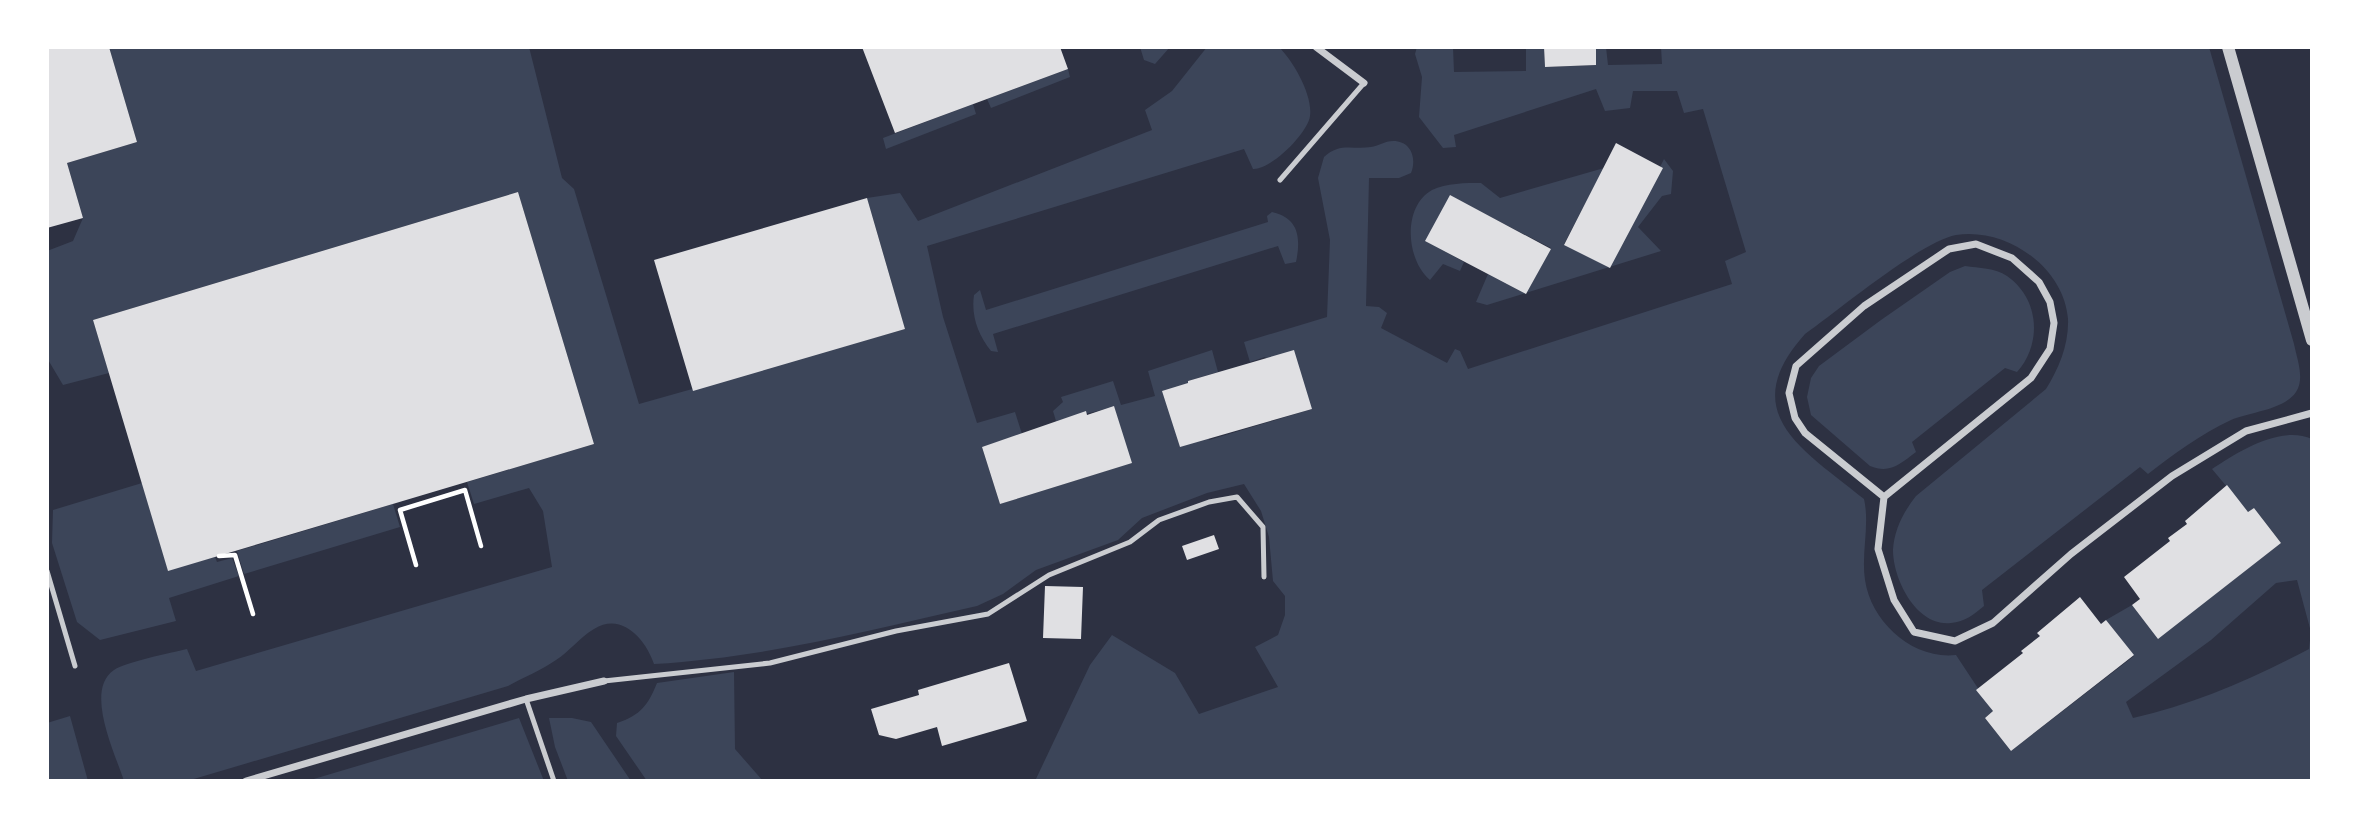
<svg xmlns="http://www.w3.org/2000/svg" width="2359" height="828" viewBox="0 0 2359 828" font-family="'Sofia Sans Condensed',sans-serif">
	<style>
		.green { fill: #3c4559; fill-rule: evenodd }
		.building { fill: #e0e0e3 }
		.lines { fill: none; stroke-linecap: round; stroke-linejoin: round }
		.path { stroke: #fff; stroke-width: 4.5 }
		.service { stroke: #caccd0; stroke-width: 5 }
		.minor { stroke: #caccd0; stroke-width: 7 }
		.tertiary { stroke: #caccd0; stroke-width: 12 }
	</style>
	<rect width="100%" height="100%" fill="#2d3142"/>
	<path class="green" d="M109,47H529L562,178L574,189L639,404L905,329L867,198L900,193L918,221L1152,130L1145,110L1172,91L1207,47H1279C1293,61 1313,95 1310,116C1308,133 1271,170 1253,169L1244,149L927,246L943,317L977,423L1015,412L1022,434L982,447L1000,504L1131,463L1114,407L1056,421L1053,411L1063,402L1061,397L1113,381L1121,405L1155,396L1148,371L1212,350L1218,372L1188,381L1209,440L1312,409L1265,357L1250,362L1244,342L1327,317L1330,240L1318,178L1324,157C1340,142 1352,150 1371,147C1378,146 1385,141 1393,141C1411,141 1417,158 1411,173L1399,178H1369L1366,306L1379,307L1387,313L1381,328L1447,363L1455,349L1460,351L1468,369L1732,284L1725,261L1746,252L1703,109L1684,113L1677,91H1633L1630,108L1605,111L1596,89L1454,135L1456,147L1443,148L1419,117L1422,77L1415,54L1417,47H1453L1454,72L1526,71V47H1544L1545,67L1596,65V47H1606L1608,65L1662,64L1661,47H2209L2294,344C2297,359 2305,379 2296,392C2284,410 2249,412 2231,420C2201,434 2174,454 2148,474L2140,467L1982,590L1984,606C1974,614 1965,622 1951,623C1917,627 1893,580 1893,550C1894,530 1904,511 1916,496L2046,389C2059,368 2069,344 2068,319C2064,267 2006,227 1956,235C1920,242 1839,310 1805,334C1734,413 1804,450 1864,499C1870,525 1861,553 1865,580C1871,622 1913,660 1956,655L1993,711L1985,718L2011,751L2134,656L2106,620L2132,605L2158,638L2281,543L2254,508L2248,512L2212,469C2238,452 2280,425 2312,439V781H1035L1090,665L1112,635L1175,673L1199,714L1278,687L1255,647L1278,635L1285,615V596L1273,581L1269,537L1261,511L1244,484L1207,493L1142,518L1118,540L1036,570L1003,594L977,606C867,631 768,657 654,664C646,640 622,611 594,629C580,637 570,651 556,660C542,670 524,677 508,686L187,781H124C115,753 84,690 114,670C125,662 171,653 187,649L196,671L552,567L543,511L529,488L474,504L467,482L594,444L518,192L93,320L109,373L63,385L47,358V251L73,241L83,218L67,163L137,142ZM2297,580L2311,632L2309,649C2252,679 2195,704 2133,718L2126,702L2211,640L2276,583Z
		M1140,47H1170L1155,64L1144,60Z
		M1068,69L1070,77L991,108L987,99Z
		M973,104L976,114L886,149L883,138Z
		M1664,159L1673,171L1671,194L1662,196L1638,227L1661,251L1487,305L1476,302L1488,274L1526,294L1551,248L1450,196L1426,241L1464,262L1460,271L1443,264L1430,280C1406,260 1402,207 1432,190C1446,183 1466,183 1481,183L1500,198L1604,168L1564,244L1610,268Z
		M1272,212C1299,218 1301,238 1296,262L1285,264L1278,246L993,334L998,352L991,351C978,335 971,316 974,295L980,290L986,310L1268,222L1267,216Z
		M1965,266C1979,268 1995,268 2007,276C2040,299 2042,344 2017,372L2005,368L1912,442L1916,452C1900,464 1890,474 1870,466L1811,415L1807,397L1811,378L1819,366L1881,320L1950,272Z
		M142,483L168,570L215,557L217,562L232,558L239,576L169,598L176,621L100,640L77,622L52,543L53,510Z
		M393,504L400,527L244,574L237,551Z
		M734,672L735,749L763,781H647L616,736L617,723C641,715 648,705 657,683Z
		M70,716L88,781H47V723Z
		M519,718L544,781H307Z
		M549,718H572L591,722L631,781H568L555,747Z"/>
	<path class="building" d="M47,47H109L137,142L67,163L83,218L47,228Z
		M862,47H1060L1068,69L895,133Z
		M1544,47H1596V65L1545,67Z
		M1616,143L1663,168L1610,268L1564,245Z
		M518,192L594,444L168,571L93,320Z
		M1450,195L1551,249L1526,294L1425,241Z
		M867,198L905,329L693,391L654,260Z
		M1294,350L1312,409L1180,447L1162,391L1188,383V381Z
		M1114,406L1132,463L1000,504L982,447L1086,411L1087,415Z
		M2227,485L2248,512L2254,508L2281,543L2158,639L2132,605L2140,599L2124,577L2170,541L2168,538L2187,524L2185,521Z
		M1214,535L1219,549L1187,560L1182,546Z
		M1045,586L1083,587L1081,639L1043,638Z
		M2080,597L2101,624L2106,620L2134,655L2011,751L1985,718L1993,711L1976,690L2023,653L2021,651L2040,636L2037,633Z
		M1009,663L1027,721L942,746L937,727L896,739L879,735L871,709L919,695L918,690Z"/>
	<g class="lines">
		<path class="path" d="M219,556L235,555L253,614
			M416,565L400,510L465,490L481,546"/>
		<path class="service" d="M1280,180L1364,83
			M47,571L75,666
			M604,681L770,663L896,631L988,614L1049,575L1130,542L1159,520L1209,502L1237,497L1263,527L1264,577
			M526,699L554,781"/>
		<path class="minor" d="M1316,47L1364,83
			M1976,244L2012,258L2039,282L2050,302L2054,323L2050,349L2031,378L1884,497L1805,433L1795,418L1789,393L1796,366L1864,306L1949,249Z
			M1884,497L1878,549L1894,600L1914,632L1955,641L1993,623L2071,554L2172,476L2246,431L2312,413
			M246,781L526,699L604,681"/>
		<path class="tertiary" d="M2228,47L2312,340"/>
	</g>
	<rect width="2359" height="828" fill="none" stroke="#ffffff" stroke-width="98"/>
</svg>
